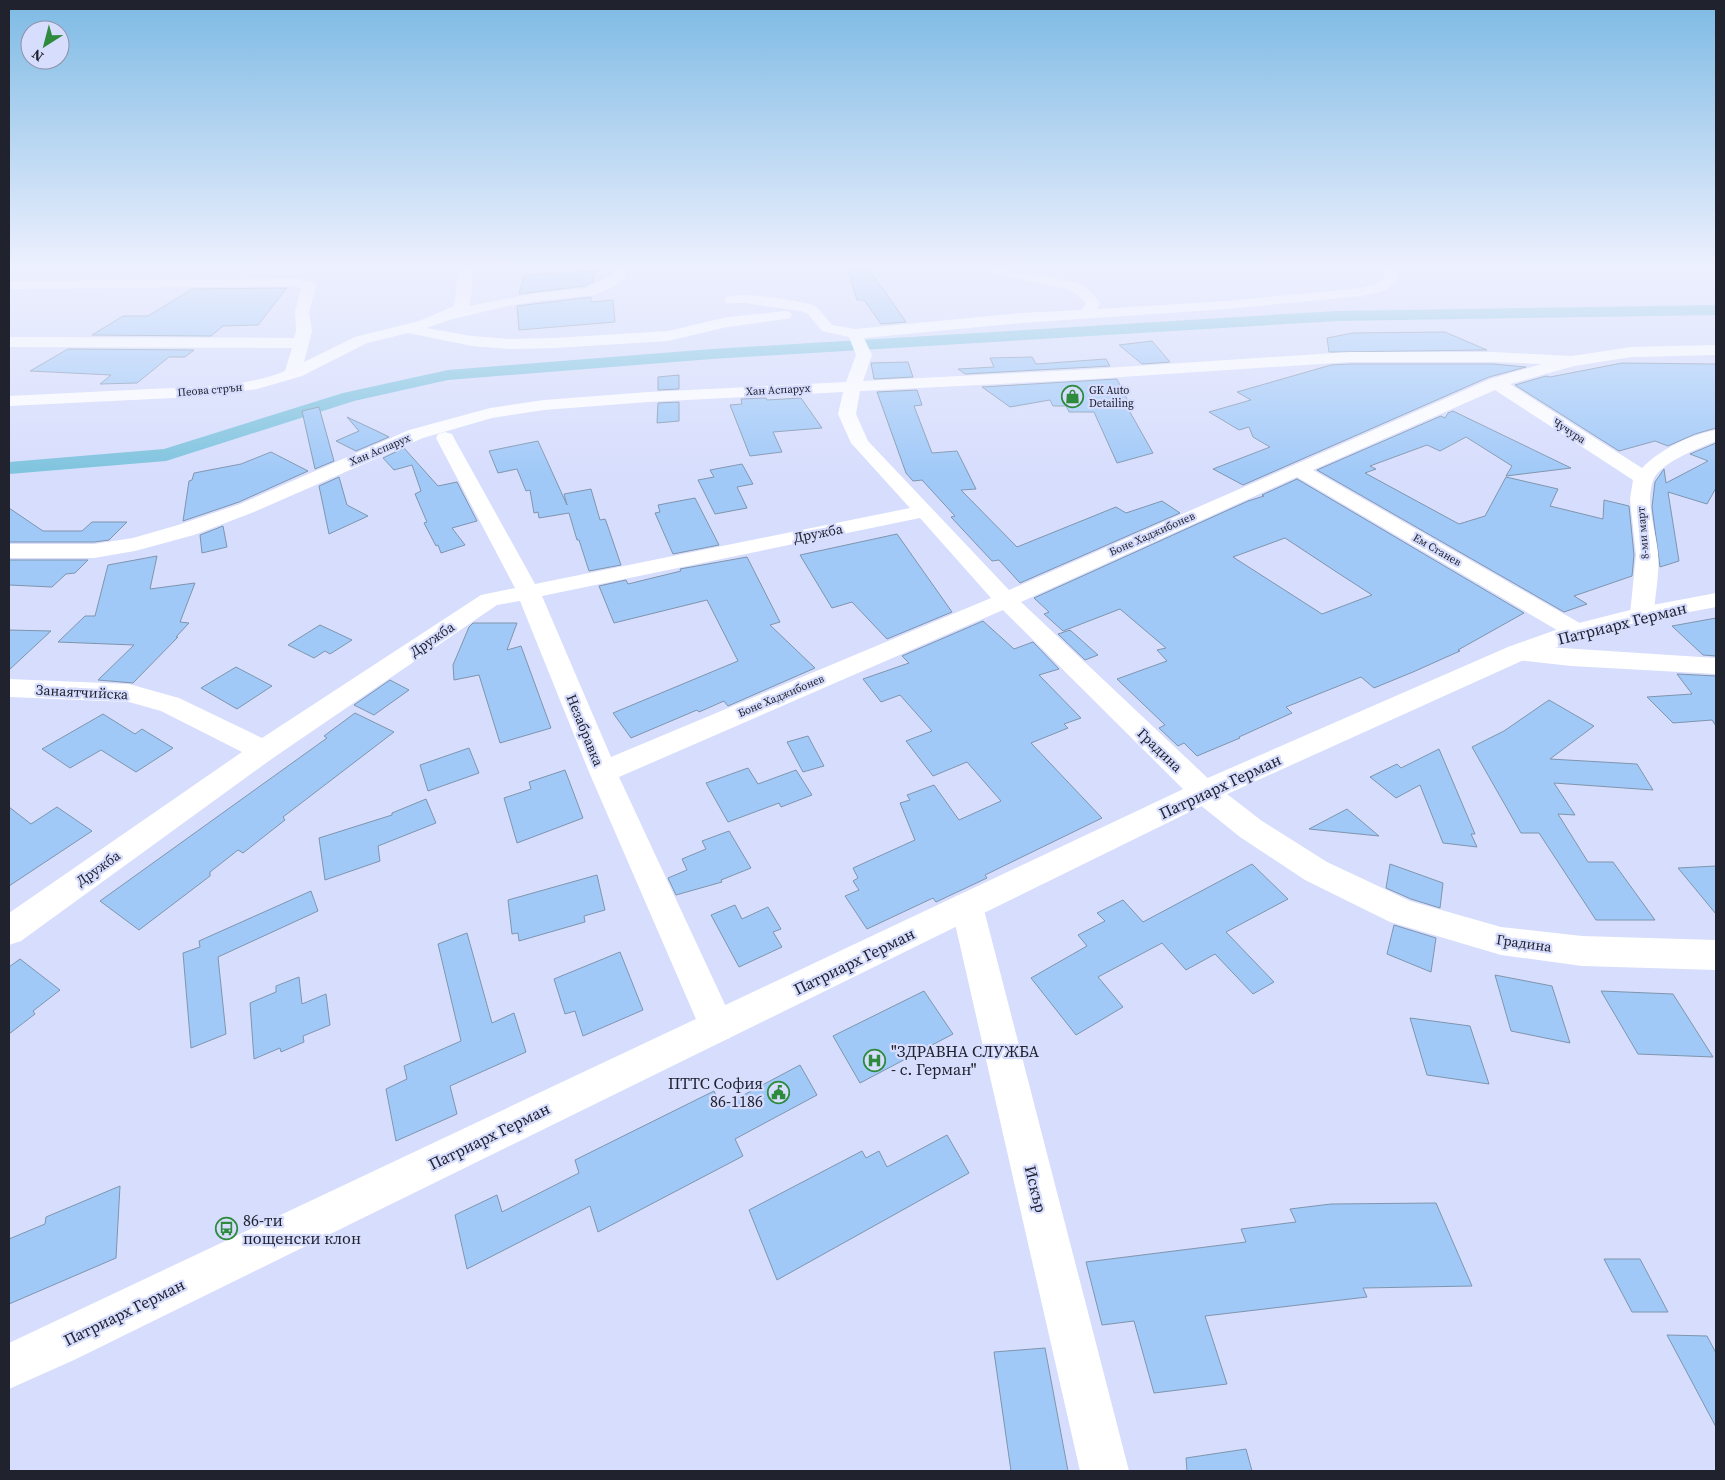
<svg xmlns="http://www.w3.org/2000/svg" width="1725" height="1480" viewBox="0 0 1725 1480" font-family="'Source Serif 4',serif">
	<style>
		.lines { fill: none; stroke-linecap: round; stroke-linejoin: round }
		.canal { fill: #7ec3de; fill-rule: evenodd }
		.building { fill: #a0c9f8; stroke: #7f95ae; fill-rule: evenodd }
		.street { fill: #fff; fill-rule: evenodd }
		.secondary { fill: #fff; fill-rule: evenodd }
		.labels { text-anchor: middle; dominant-baseline: central; stroke-width: 4.5; stroke-linejoin: round; paint-order: stroke }
		.far-street-label { font-size: 11px; fill: #20222e; stroke: #d7ddfd }
		.far-poi-label { font-size: 11px; fill: #20222e; stroke: #d7ddfd; text-anchor: start }
		.street-label { font-size: 14px; fill: #20222e; stroke: #d7ddfd }
		.near-street-label { font-size: 16px; fill: #20222e; stroke: #d7ddfd }
		.near-poi-label { font-size: 16px; fill: #20222e; stroke: #d7ddfd; text-anchor: start }
	</style>
	<rect width="100%" height="100%" fill="#d7ddfd"/>
	<g class="lines">
		<path class="canal" d="M1716,305V315L1337,321L712,359L448,380L354,401L166,461L9,474V462L164,449L343,393L448,370L712,349L1337,311Z"/>
	</g>
	<path class="building" d="M847,268H868L906,322L881,324L864,300H857Z
		M595,271L593,282L585,286L519,294L524,275Z
		M287,288L258,325L223,326L211,336L92,335L123,316H148L192,289Z
		M591,297V302L613,300L615,322L519,330L517,306Z
		M1445,332L1487,350L1329,352L1327,338L1353,333Z
		M1152,341L1170,362L1142,364L1119,345Z
		M68,349L194,350L185,357H169L137,383L100,384L111,375L30,371Z
		M1032,357L1036,364L1106,359L1110,366L965,374L958,369L994,367L990,358Z
		M908,362L913,377L874,379L871,363Z
		M1622,363L1716,364V428L1695,434L1668,446L1655,441L1619,451L1515,385L1546,376L1550,377Z
		M1350,364H1493L1526,367L1489,377L1243,485L1213,469L1270,447L1253,437L1249,427L1239,430L1209,412L1251,400L1237,392L1331,365Z
		M679,375V389L658,390V377Z
		M1117,379L1130,405H1126L1153,453L1117,463L1094,412H1069L1066,406H1053L1050,400L1010,407L982,387Z
		M917,390L922,405L914,406L932,453L957,451L976,489L961,490L1017,547L1116,507L1126,513L1162,501L1180,513L1020,583L999,560L992,561L951,517L955,516L922,480L913,481L906,473L877,392Z
		M766,398L767,400L801,398L822,428L773,432L782,452L750,456L730,405L742,404L741,399Z
		M679,402V421L657,423L658,403Z
		M319,407L334,461L315,469L302,411Z
		M1453,411L1571,468L1506,476L1512,466L1466,437L1440,451L1427,445L1370,466L1376,469L1365,473L1459,524L1485,516L1506,477L1558,489L1550,506L1603,519L1604,500L1629,506L1634,555L1632,576L1574,596L1587,604L1564,612L1317,470L1441,416L1445,418L1448,413Z
		M347,417L379,432L389,437L356,451L336,441L359,431Z
		M538,441L567,505L564,494L591,489L600,520L605,519L606,521L621,565L589,571L579,540H577L569,513L539,518L538,512L534,513L530,490L526,491L517,469L498,473L489,451Z
		M1716,443V488L1707,504L1668,492L1679,561L1660,567L1652,507L1655,482L1664,469L1666,483L1708,461L1690,454Z
		M404,448L438,486L457,482L477,521L452,528L465,545L441,553L438,545L436,546L424,523L427,522L415,494L421,491L412,465L394,470L383,458Z
		M271,452L308,471L239,502L183,521L189,481L192,480L194,473L241,464Z
		M742,464L753,484L737,487L747,508L715,514L698,480L714,477L710,470Z
		M339,477L347,505L368,516L329,534L319,486Z
		M1297,479L1524,613L1458,650L1460,651L1413,672L1374,688L1361,677L1286,707L1292,713L1239,737L1240,738L1197,756L1184,743L1178,746L1159,728L1165,725L1117,679L1167,661L1157,650L1166,648L1120,609L1063,631L1044,614L1049,612L1034,598L1248,501L1264,496L1262,495ZM1285,538L1335,571L1372,595L1322,614L1233,557Z
		M695,498L719,545L673,554L655,513L660,512L658,505Z
		M9,508L43,531H82L92,522H127L109,540L94,542H9Z
		M223,526L227,547L202,553L200,535Z
		M897,534L952,612L887,639L852,602L832,608L800,555Z
		M157,556L150,589L195,583L180,622L189,623L176,637H178L133,683L98,680L134,645L58,642L85,616H95L108,565Z
		M747,557L780,622L770,625L815,668L728,706L724,701L699,712L697,710L631,738L613,713L738,661L707,600L614,623L599,586L626,580L628,584L681,571L680,569Z
		M9,560H88L75,573L66,574L52,587L9,585Z
		M1716,618V656L1703,655L1672,626Z
		M983,621L1014,649L1033,642L1059,669L1039,675L1081,718L1064,724L1068,728L1031,743L1102,818L985,875L987,878L936,902L933,898L867,929L845,896L859,890L853,881L858,878L853,868L915,840L900,803L910,800L907,795L934,785L959,820L1001,801L967,762L933,776L906,741L932,731L900,695L881,702L863,679L909,663L902,656Z
		M473,623H517L507,650L521,646L551,728L500,743L479,675L454,680L453,665L469,627Z
		M320,625L352,640L330,654L325,651L314,658L288,645Z
		M9,630L51,631L9,670Z
		M1070,630L1098,655L1085,660L1058,634Z
		M236,667L272,686L237,709L201,688Z
		M1677,674L1716,676V726L1712,720L1673,723L1647,697L1692,694Z
		M390,680L409,690L374,715L354,705Z
		M1549,700L1594,726L1550,759L1637,764L1653,790L1554,783L1575,815L1558,814L1588,862H1613L1655,920H1596L1539,833H1521L1472,747L1504,731Z
		M355,713L394,732L283,817L285,820L243,853L238,850L210,872V876L139,930L100,901L327,738L324,736Z
		M103,714L135,734L142,729L173,748L136,772L101,750L70,768L42,749Z
		M808,736L824,766L803,772L787,742Z
		M469,748L479,773L428,791L420,765Z
		M1439,749L1475,834H1471L1477,847L1443,843L1420,785L1396,798L1370,777L1397,764L1401,768Z
		M748,768L758,784L796,770L812,795L781,807L779,803L728,822L706,783Z
		M565,770L583,818L517,843L504,798L531,789L529,782Z
		M426,799L436,823L378,846L380,861L325,880L319,838L392,815V813Z
		M9,807L31,824L57,807L92,831L9,886Z
		M1347,809L1379,836L1309,829Z
		M729,831L751,868L721,880L722,882L676,895L668,878L687,870L682,859L706,849L702,841Z
		M1252,864L1288,899L1226,932L1274,982L1253,994L1215,954L1186,970L1162,943L1098,977L1123,1007L1076,1035L1031,978L1087,946L1078,935L1105,921L1097,913L1123,900L1143,922Z
		M1390,864L1443,883L1440,908L1411,899L1386,888Z
		M1716,866V914L1678,868Z
		M597,875L605,910L584,916L585,922L519,941L518,933L512,934L508,900Z
		M311,891L318,911L218,957L226,1034L191,1048L183,953L200,947L199,941Z
		M735,905L742,919L768,907L781,929L773,932L782,947L739,967L711,915Z
		M1394,925L1436,938L1431,972L1387,954Z
		M467,933L492,1023L514,1013L526,1052L450,1086L457,1114L396,1141L386,1089L407,1079L404,1066L461,1041L438,944Z
		M620,952L643,1010L583,1036L575,1011L565,1014L554,979Z
		M20,959L60,990L33,1011L35,1014L9,1034V967Z
		M1495,975L1552,986L1570,1043L1511,1031Z
		M299,977L302,1004L326,994L330,1025L303,1036L304,1042L281,1052L280,1048L254,1059L250,1003L276,992V986Z
		M924,991L953,1034L860,1083L833,1036Z
		M1601,991L1673,994L1713,1057L1638,1054Z
		M1410,1018L1470,1026L1489,1084L1427,1075Z
		M800,1065L817,1095L735,1139L743,1156L598,1232L590,1206L467,1269L455,1215L497,1195L502,1212L579,1173L575,1160L714,1091L721,1107Z
		M947,1135L969,1173L777,1280L749,1210L862,1151L866,1158L879,1151L887,1167Z
		M120,1186L116,1258L9,1304V1239L45,1224L46,1217Z
		M1436,1203L1472,1286L1363,1288L1367,1297L1205,1316L1227,1384L1154,1393L1134,1321L1102,1325L1086,1262L1246,1242L1241,1229L1296,1222L1290,1209L1331,1204Z
		M1604,1259H1640L1668,1312H1632Z
		M1667,1335L1707,1336L1716,1353V1427Z
		M1045,1348L1068,1471H1011L994,1352Z
		M1246,1449L1252,1471H1187L1186,1458Z"/>
	<g class="lines">
		<path class="street" d="M459,268H473L471,298L469,306L536,293L586,288L612,275V268H624L626,276L613,287L594,295L536,301L503,307L449,320L426,328L472,336L511,339L554,338L668,331L727,317L785,311L790,312L792,315L790,318L785,319L727,327L668,341L554,348L511,349L472,346L408,333L367,343L302,376L257,389L193,397L9,406V396C56,394 103,391 150,389C194,387 244,388 285,371L292,348L9,347V337L294,338L296,331L295,312L301,288L295,286L9,289V281L301,279L314,283L316,286L309,312L312,331L304,362L355,337L419,321L454,306Z
			M980,268H1007L1077,283C1088,288 1094,293 1100,304L1097,309L1227,301L1362,288L1376,284L1384,278V272L1381,268H1395L1398,272V279L1386,290L1362,296L1227,309L1021,323L864,338L872,355L863,381L1076,370L1350,352H1493L1572,356L1631,347L1716,345V355L1631,357L1574,366L1510,384L1642,468C1661,449 1689,435 1716,430V441C1700,448 1658,463 1653,481C1645,503 1656,531 1658,553C1660,573 1655,594 1654,614L1650,619L1642,621L1634,619L1630,614L1636,555L1630,499L1633,480L1495,390L1313,470L1585,626L1588,631L1585,636L1576,639L1567,636L1297,477L1021,602L1214,784L1262,821L1327,862L1410,901L1501,927L1582,936L1716,940V970L1582,966L1501,955L1390,922L1305,880L1240,837L1194,800L1003,610L619,777L735,1026L730,1038L717,1043L704,1038L699,1026L589,772L520,601L497,605L273,758L21,941L9,945V913L242,752L161,711L129,702L9,697V679L129,684L179,698L262,738L481,595L515,588L436,438L438,434L445,432L452,434L454,438L535,584L910,508L851,443L838,414L843,392L648,402L544,410L492,418L423,438L254,512L194,535L135,551L94,558H9V544H94L133,538L178,525L240,504L409,430L490,408L544,400L648,392L846,382L856,355L849,337L822,331L808,314L801,311L745,303H726L724,300L726,297C746,292 789,299 810,304L818,308L832,325L855,329L1021,313L1081,310L1086,304L1078,295L1067,289L987,272ZM1350,362H1493L1542,364L1490,379L1009,590L868,441L856,414L860,391L1076,380ZM920,518L991,598L611,757L542,596Z
			M1517,645L1716,658V674L1571,666L1508,659L1505,653L1508,647Z
			M967,893L978,896L983,906L1129,1471H1080L951,906L956,896Z"/>
		<path class="secondary" d="M1716,593V607L1643,621L1585,636L1526,659L1214,800L74,1360L9,1389V1343L1194,784L1508,647L1567,626L1642,607Z"/>
	</g>
	<linearGradient id="sky" x2="0" y2="1"><stop stop-color="#7dbae4"/><stop offset="0.56" stop-color="#edf0fe"/><stop offset="1" stop-color="#edf0fe" stop-opacity="0"/></linearGradient>
	<rect width="1725" height="475" fill="url(#sky)"/>
	<defs>
		<symbol id="shop-ring" viewBox="-11 -11 22 22"><circle r="9.5" fill="#d7ddfd" stroke="#2e8b3e" stroke-width="1.5"/><path d="M-5-2.5h2.3a2.7 3.5 0 0 1 5.4 0H5L5.5 6h-11ZM-1.5-2.5h3a1.5 2.3 0 0 0-3 0Z" fill="#2e8b3e"/></symbol>
		<symbol id="hospital-ring" viewBox="-11 -11 22 22"><circle r="9.5" fill="#d7ddfd" stroke="#2e8b3e" stroke-width="1.5"/><path d="M-5-5h3v3.5h4V-5h3V5h-3V1.5h-4V5h-3Z" fill="#2e8b3e"/></symbol>
		<symbol id="civic-ring" viewBox="-11 -11 22 22"><circle r="9.5" fill="#d7ddfd" stroke="#2e8b3e" stroke-width="1.5"/><path d="M-.6-6.5H3V-4.5H.6V-3L4-1V1h2V6H-6V1h2V-1L-.6-3ZM-1.2 2.5V6h2.4V2.5Z" fill="#2e8b3e"/></symbol>
		<symbol id="bus-ring" viewBox="-11 -11 22 22"><circle r="9.5" fill="#d7ddfd" stroke="#2e8b3e" stroke-width="1.5"/><path d="M-5-6H5V4H4V6H2V4H-2V6H-4V4H-5ZM-3.5-4V0h7V-4ZM-3.5 1.2v1.5H-2V1.2ZM2 1.2v1.5H3.5V1.2Z" fill="#2e8b3e"/></symbol>
	</defs>
	<g fill-rule="evenodd">
		<use href="#shop-ring" x="1060" y="384" width="25" height="25"/>
		<use href="#hospital-ring" x="862" y="1048" width="25" height="25"/>
		<use href="#civic-ring" x="766" y="1080" width="25" height="25"/>
		<use href="#bus-ring" x="214" y="1216" width="25" height="25"/>
	</g>
	<g class="labels">
		<g class="far-street-label">
			<text transform="translate(210 390) rotate(-5)">Пеова стрън</text>
			<text transform="translate(778 390) rotate(-3)">Хан Аспарух</text>
			<text transform="translate(1569 431) rotate(33)">Чучура</text>
			<text transform="translate(380 450) rotate(-23)">Хан Аспарух</text>
			<text transform="translate(1643 533) rotate(-95)">8-ми март</text>
			<text transform="translate(1152 534) rotate(-24)">Боне Хаджибонев</text>
			<text transform="translate(1437 550) rotate(30)">Ем Станев</text>
			<text transform="translate(781 696) rotate(-23)">Боне Хаджибонев</text>
		</g>
		<g class="far-poi-label">
			<text x="1089" y="390">GK Auto<tspan x="1089" dy="13">Detailing</tspan></text>
		</g>
		<g class="street-label">
			<text transform="translate(818 533) rotate(-11)">Дружба</text>
			<text transform="translate(432 639) rotate(-34)">Дружба</text>
			<text transform="translate(82 692) rotate(3)">Занаятчийска</text>
			<text transform="translate(585 730) rotate(68)">Незабравка</text>
			<text transform="translate(1160 750) rotate(44)">Градина</text>
			<text transform="translate(98 868) rotate(-35)">Дружба</text>
			<text transform="translate(1524 943) rotate(8)">Градина</text>
		</g>
		<g class="near-street-label">
			<text transform="translate(1622 623) rotate(-14)">Патриарх Герман</text>
			<text transform="translate(1220 786) rotate(-25)">Патриарх Герман</text>
			<text transform="translate(854 961) rotate(-26)">Патриарх Герман</text>
			<text transform="translate(489 1136) rotate(-26)">Патриарх Герман</text>
			<text transform="translate(1036 1189) rotate(76)">Искър</text>
			<text transform="translate(124 1312) rotate(-26)">Патриарх Герман</text>
		</g>
		<g class="near-poi-label">
			<text x="891" y="1051">"ЗДРАВНА СЛУЖБА<tspan x="891" dy="18">- с. Герман"</tspan></text>
			<text x="763" y="1083" text-anchor="end">ПТТС София<tspan x="763" dy="18">86-1186</tspan></text>
			<text x="243" y="1220">86-ти<tspan x="243" dy="18">пощенски клон</tspan></text>
		</g>
	</g>
	<rect width="1725" height="1480" fill="none" stroke="#20222e" stroke-width="20"/>
	<g transform="translate(45 45) rotate(216)"><circle r="24" fill="#d7ddfd" stroke="#8e92aa"/>
	<path d="M0-4L9 19L0 12L-9 19Z" fill="#2e8b3e"/>
	<text y="-8" font-size="14" font-weight="bold" text-anchor="middle" fill="#20222e">N</text>
	</g>
</svg>
